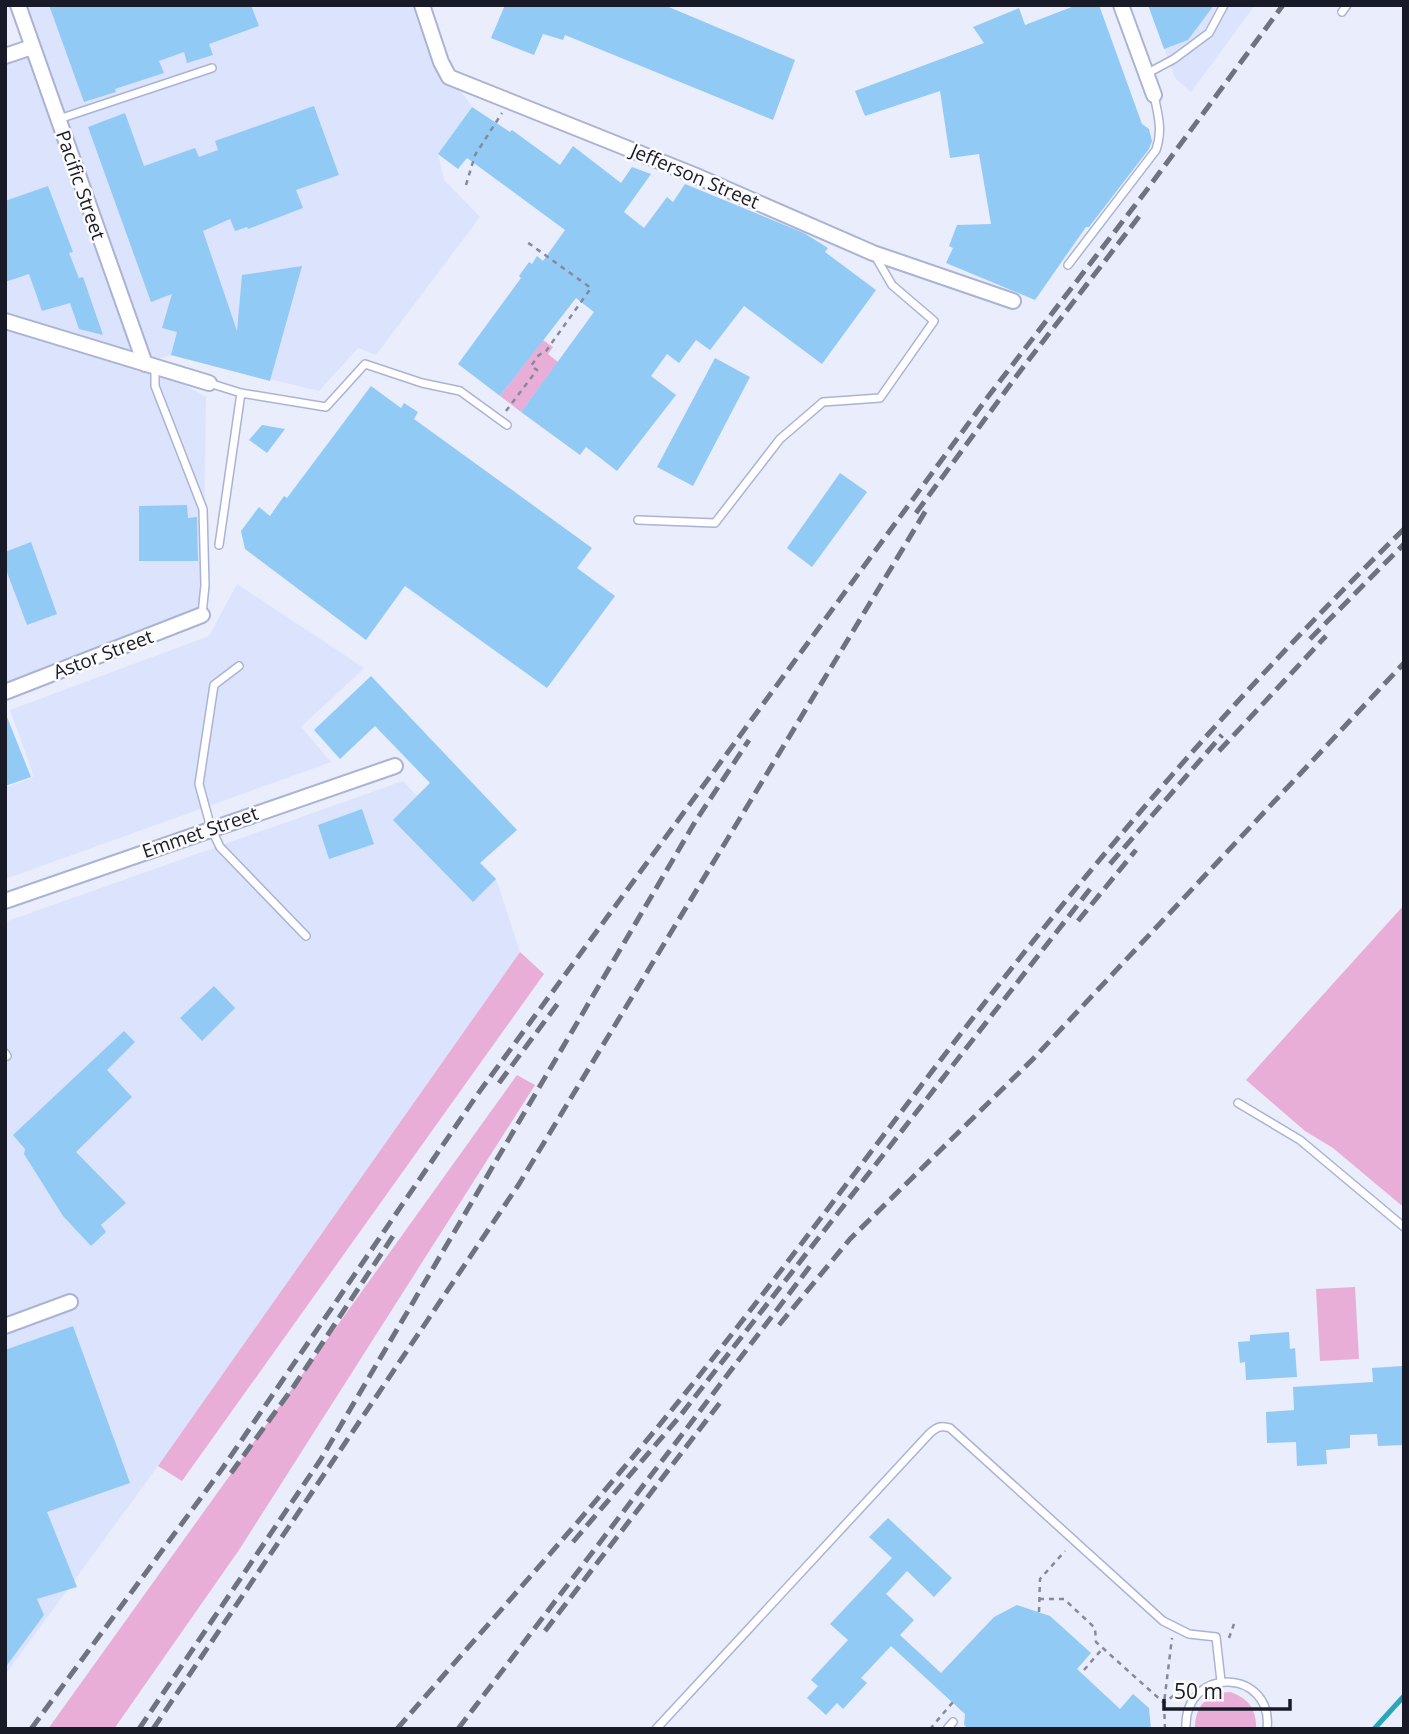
<svg xmlns="http://www.w3.org/2000/svg" width="1409" height="1734" viewBox="0 0 1409 1734" font-family="'Open Sans',sans-serif">
	<style>
		.built { fill: #dce3fc }
		.green { fill: #e8aed8 }
		.lines { fill: none; stroke-linecap: round; stroke-linejoin: round }
		.stream { stroke: #28a6ba; stroke-width: 5 }
		.building { fill: #92caf6 }
		.service-casing { stroke: #aab3d5; stroke-width: 10 }
		.minor-casing { stroke: #aab3d5; stroke-width: 18 }
		.path { stroke: #868997; stroke-width: 2.5; stroke-dasharray: 5 5; stroke-linecap: butt }
		.service { stroke: #fff; stroke-width: 7 }
		.minor { stroke: #fff; stroke-width: 14 }
		.rail { stroke: #6f727f; stroke-width: 5; stroke-dasharray: 14 7; stroke-linecap: butt }
		.labels { text-anchor: middle; dominant-baseline: central; stroke-width: 5; stroke-linejoin: round; paint-order: stroke }
		.street-label { font-size: 19px; fill: #181b27; stroke: #fbfbfb }
	</style>
	<rect width="100%" height="100%" fill="#e9edfc"/>
	<path class="built" d="M18,5H422L449,77L472,106L438,154L444,180L480,217L376,355L358,348L319,391L171,355L146,363L206,397L203,620L5,695V56L32,46Z
		M1149,5H1255L1191,92L1175,78Z
		M237,584L364,668L301,727L331,762L5,879V788L34,777L10,710L209,636Z
		M403,781L496,879L520,952L158,1466L5,1675V922Z"/>
	<path class="green" d="M543,340L553,347L548,354L558,362L521,412L500,396Z
		M1404,905V1205H1401L1333,1148L1305,1131L1246,1080Z
		M520,952L544,974L182,1481L158,1466Z
		M517,1075L535,1085L239,1550L114,1729H48Z
		M1355,1287L1359,1359L1320,1361L1316,1289Z
		M1230,1692C1248,1698 1257,1709 1256,1729H1195C1195,1706 1207,1693 1230,1692Z"/>
	<g class="lines">
		<path class="stream" d="M1374,1729L1404,1696"/>
	</g>
	<path class="building" d="M49,5H251L259,26L209,44L213,55L187,63L184,52L159,61L164,73L115,89L116,92L84,102Z
		M505,5H664L795,60L773,120L565,35L563,40L543,34L534,55L491,38Z
		M1077,5H1099L1142,124L1149,129L1152,141L1149,149L1089,227H1086L1035,300L946,263L953,248L949,246L957,225L991,224L979,154L950,158L940,91L865,116L855,91L984,43L973,27L1019,8L1025,25Z
		M1148,5H1214L1188,40L1164,49Z
		M314,106L339,175L296,190L303,208L248,229L247,227L235,231L230,219L203,231L237,331L242,275L302,266L270,381L171,355L177,332L162,328L172,294L151,302L88,127L125,113L144,166L195,148L199,157L218,150L215,141Z
		M472,107L510,132L512,130L560,165L573,146L621,183L632,167L651,174L624,212L644,228L667,197L673,202L685,184L804,233L828,248L825,252L876,290L822,364L744,306L710,350L696,340L679,363L667,354L651,376L676,395L617,471L586,447L580,455L521,412L594,312L576,298L500,396L458,364L521,278L519,276L529,262L532,264L537,256L543,261L565,230L467,158L458,169L438,154Z
		M48,186L73,252L69,253L79,278L83,277L103,335L79,329L70,303L42,311L29,274L5,282V201Z
		M715,358L750,377L693,486L657,467Z
		M371,386L401,408L404,403L418,412L414,419L592,548L577,568L615,596L547,688L405,586L366,640L245,549L241,531L259,507L270,516L284,496L287,498Z
		M262,425L285,429L267,453L249,440Z
		M840,473L867,492L812,567L787,548Z
		M187,505L188,518L197,517L198,561H139V506Z
		M31,542L57,614L27,625L5,567V552Z
		M371,676L517,830L480,863L496,879L473,902L393,820L430,783L375,726L340,759L314,730Z
		M5,712L31,777L5,786Z
		M362,809L374,844L329,859L318,825Z
		M214,986L235,1008L202,1041L180,1018Z
		M124,1031L135,1042L107,1070L132,1097L76,1152L126,1203L101,1225L106,1232L91,1246L63,1216L24,1154L25,1149L13,1135Z
		M73,1326L130,1483L47,1512L77,1587L37,1599L44,1615L5,1668V1350Z
		M1289,1332L1290,1349L1295,1348L1297,1377L1246,1380L1245,1362L1240,1363L1238,1342L1250,1341V1335Z
		M1403,1366L1404,1445L1378,1446L1377,1434L1350,1435V1448L1326,1450L1327,1464L1297,1466L1296,1442L1267,1443L1266,1412L1294,1410L1293,1387L1373,1382L1372,1368Z
		M888,1518L952,1578L934,1597L907,1571L886,1594L914,1620L900,1635L941,1673L994,1617L1017,1605L1050,1616L1091,1653L1077,1669L1120,1709L1133,1694L1149,1708L1151,1729H968L964,1725L965,1714L891,1646L861,1678L867,1683L843,1709L837,1703L826,1715L807,1698L818,1686L811,1680L848,1640L830,1624L892,1558L869,1537Z"/>
	<g class="lines">
		<defs>
			<path id="service" d="M1342,12L1347,5
				M1146,74L1174,59L1209,33L1224,5
				M59,119L212,68
				M1068,265L1156,150C1163,130 1158,115 1154,95
				M155,368V386L203,509L205,585L202,615
				M209,383L241,393L326,407L365,364L422,383L460,391L507,425
				M638,520L715,523L780,439L823,402L880,398L934,321L892,285L874,254
				M219,545L241,393
				M239,666L214,685L199,784L211,828L220,847L306,936
				M5,1053L7,1056
				M1238,1103L1300,1140L1404,1227
				M656,1729L930,1433C937,1427 941,1425 950,1428L1163,1621L1189,1634L1216,1637L1221,1681
				M947,1729L953,1722
				M1186,1729C1183,1665 1274,1668 1267,1729"/>
			<path id="minor" d="M18,5L145,364
				M422,5L441,62L449,77L694,175L873,253L1013,301
				M1121,5L1154,95
				M5,56L32,47
				M5,321L209,383
				M5,692L202,615
				M5,901L395,766
				M5,1326L70,1302"/>
		</defs>
		<use href="#service" class="service-casing"/>
		<use href="#minor" class="minor-casing"/>
		<path class="path" d="M466,185L475,155L502,113
			M506,411L537,370L531,366L539,355L546,351L591,288L527,242
			M1039,1599H1064L1095,1628L1096,1642L1164,1703L1190,1683
			M1039,1612L1040,1579L1065,1551
			M1229,1638L1235,1621
			M1084,1670L1103,1648
			M930,1729L953,1702
			M1165,1729L1164,1703L1172,1638"/>
		<use href="#service" class="service"/>
		<use href="#minor" class="minor"/>
		<path class="rail" d="M916,513L1021,370L1141,214
			M1310,639L1404,544
			M1219,751L1326,636
			M1110,864L1222,735
			M1078,921L1136,850
			M499,1083L559,1002
			M779,1325L850,1239L1033,1059L1404,663
			M231,1473L294,1386L393,1236
			M573,1542L680,1416L1090,889
			M545,1631L722,1400
			M31,1729L222,1469L477,1095L987,398L1146,191L1283,5
			M139,1729L321,1459L695,822L749,740
			M153,1729L519,1184L928,507
			M397,1729C498,1612 603,1497 699,1376C797,1252 890,1125 986,1001C1115,835 1254,676 1404,529
			M458,1729L814,1261"/>
	</g>
	<g class="labels">
		<g class="street-label">
			<text transform="translate(695 176) rotate(23)">Jefferson Street</text>
			<text transform="translate(81 185) rotate(71)">Pacific Street</text>
			<text transform="translate(103 654) rotate(-21)">Astor Street</text>
			<text transform="translate(200 832) rotate(-19)">Emmet Street</text>
		</g>
	</g>
	<rect width="1409" height="1734" fill="none" stroke="#181b27" stroke-width="14"/>
	<path d="M1164 1699v10h126v-10" fill="none" stroke="#181b27" stroke-width="3.5"/>
	<text x="1174" y="1699" font-size="21" fill="#181b27" stroke="#fbfbfb" stroke-width="5" paint-order="stroke">50 m</text>
</svg>
